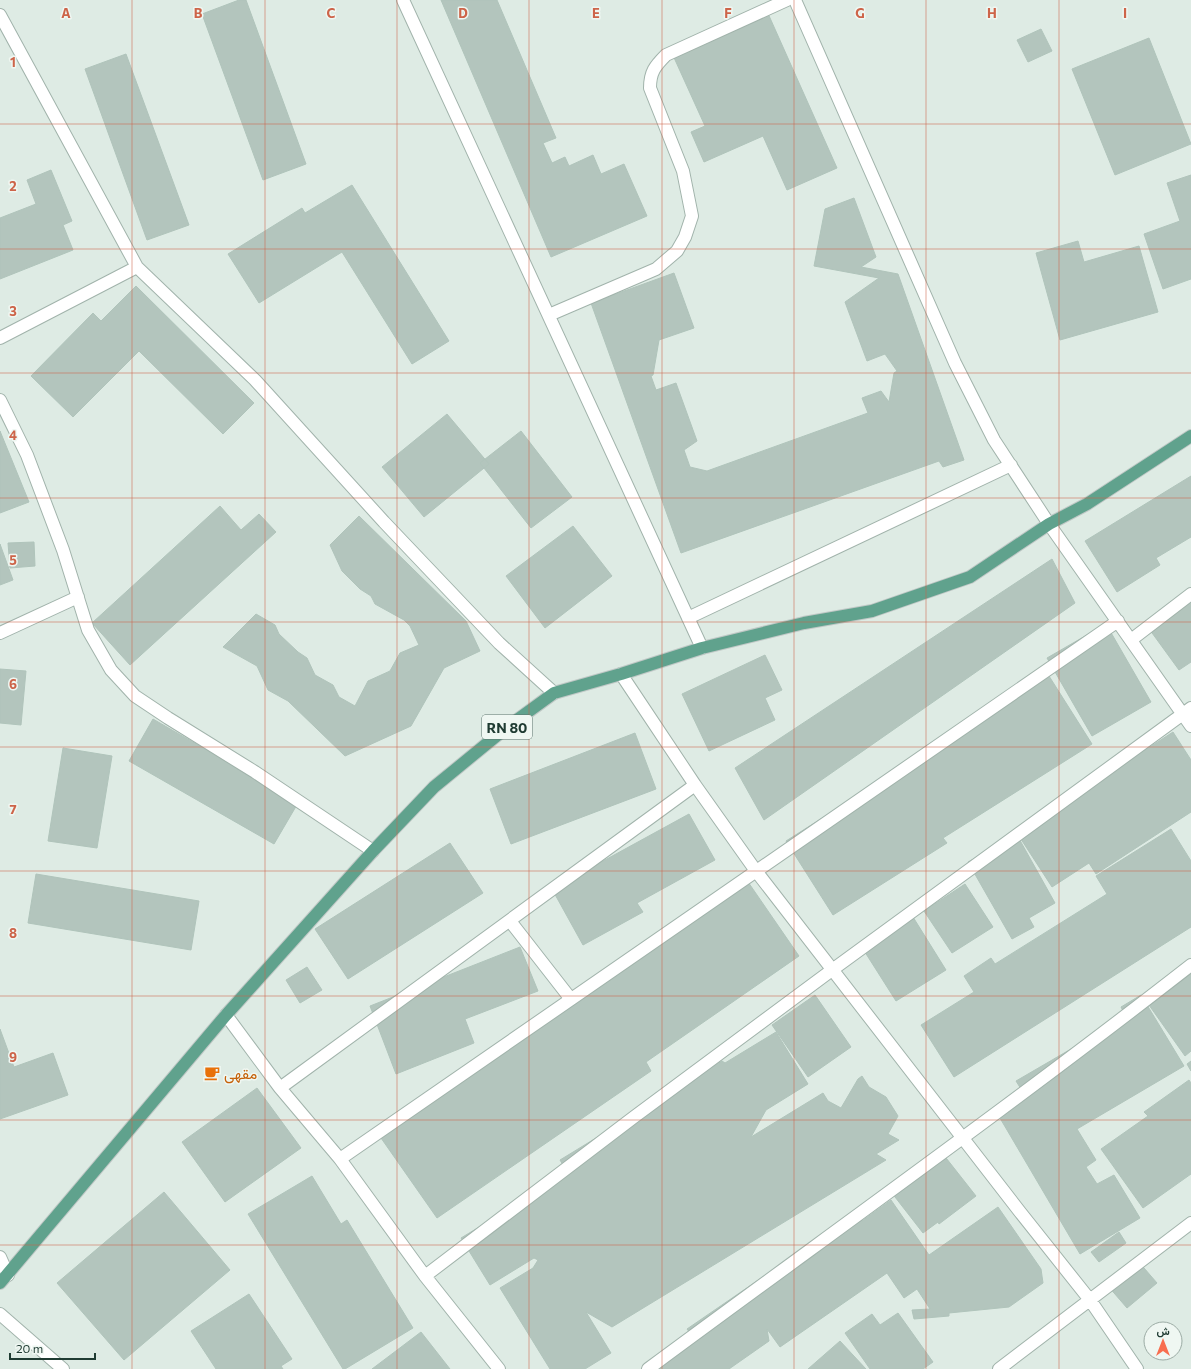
<svg xmlns="http://www.w3.org/2000/svg" width="1191" height="1369" viewBox="0 0 1191 1369" font-family="Commissioner,Vazirmatn,sans-serif">
	<style>
		.building { fill: #b3c5bd; stroke: #b0c4bb }
		.lines { fill: none; stroke-linecap: round; stroke-linejoin: round }
		.minor-casing { stroke: #a1b3ab; stroke-width: 14 }
		.major-casing { stroke: #c0c8c6; stroke-width: 14 }
		.minor { stroke: #fff; stroke-width: 12 }
		.major { stroke: #60a28d; stroke-width: 12 }
		.grid { fill: none; stroke: #cd6449; stroke-width: 1; stroke-opacity: 0.55 }
		.labels { text-anchor: middle; dominant-baseline: central; stroke-width: 3; stroke-linejoin: round; paint-order: stroke }
		.shield { fill: #eff7f2; stroke: #5d736c; stroke-width: 1 }
		.shield-label { font-size: 14px; font-weight: bold; fill: #1f3b32 }
		.food-label { font-size: 15px; fill: #c56008; stroke: #eff7f2; text-anchor: start }
		.grid-label { font-size: 13px; text-anchor: middle; font-weight: bold; fill: #cd6449; stroke: #eff7f2; stroke-width: 3; stroke-linejoin: round; paint-order: stroke }
	</style>
	<rect width="100%" height="100%" fill="#deebe4"/>
	<path class="building" d="M239,0H246L306,164L263,180L202,14Z
		M441,0H497L556,138L543,143L552,163L565,157L569,166L593,155L601,174L624,164L647,216L551,257Z
		M766,9L837,168L787,190L763,136L704,162L691,132L705,126L671,51Z
		M1041,29L1052,51L1028,62L1017,40Z
		M1149,38L1191,144L1115,175L1072,69Z
		M126,54L189,225L147,240L85,69Z
		M51,170L72,221L63,225L73,250L0,279V218L36,204L27,180Z
		M1191,175V279L1163,289L1144,234L1180,221L1167,183Z
		M352,185L449,341L412,364L342,252L259,303L228,254L302,208L305,213Z
		M854,198L876,257L861,267L898,274L964,460L943,467L939,461L681,553L591,303L674,273L694,328L659,340L653,375L651,376L656,390L676,383L697,441L684,450L690,467L707,471L868,413L862,398L881,391L889,402L894,373L897,371L885,354L867,361L845,302L879,278L814,266L825,209Z
		M1078,241L1084,262L1139,246L1158,312L1060,340L1036,253Z
		M136,286L254,403L223,434L139,351L73,417L31,376L93,313L101,321Z
		M447,414L489,464L424,517L382,467Z
		M0,431L29,502L0,513Z
		M521,431L572,497L531,528L480,463Z
		M1191,476V537L1156,558L1160,565L1117,592L1085,541Z
		M220,506L241,530L259,514L276,532L130,665L92,623Z
		M359,516L466,621L480,651L444,668L411,726L345,756L288,701L268,690L257,666L223,647L256,614L275,625L279,634L298,652L307,658L315,675L333,685L339,697L355,706L368,681L390,671L400,653L419,645L410,626L404,620L375,604L371,596L360,589L342,571L330,545Z
		M573,526L612,576L545,628L506,576Z
		M34,542L35,566L10,568L8,543Z
		M0,544L13,580L0,585Z
		M1052,559L1075,603L764,820L735,768Z
		M1191,594V662L1179,670L1147,626Z
		M1106,624L1151,702L1092,736L1047,658Z
		M765,655L782,690L765,698L775,720L709,751L682,694Z
		M0,669L26,671L21,725L0,723Z
		M1049,676L1092,744L943,838L947,843L833,915L786,841L928,751L925,747L994,703L998,708Z
		M153,719L298,803L274,844L129,761Z
		M1173,732L1191,760V812L1096,874L1089,863L1052,887L1017,833Z
		M635,733L656,789L511,844L490,789Z
		M63,748L112,756L97,848L48,841Z
		M689,814L715,860L637,903L643,912L583,945L552,889Z
		M1171,829L1191,861V927L954,1077L921,1025L974,992L964,976L991,958L995,964L1107,894L1096,876Z
		M1017,835L1055,903L1029,918L1034,927L1012,939L968,862Z
		M450,843L483,893L348,979L315,929Z
		M36,874L199,901L191,950L28,923Z
		M746,879L799,956L646,1062L651,1071L437,1218L381,1138L693,923L690,918Z
		M965,884L993,927L952,953L924,911Z
		M913,917L946,970L896,1001L863,949Z
		M520,947L538,991L465,1019L474,1043L396,1074L370,1006Z
		M1191,965V1051L1185,1056L1144,998Z
		M307,967L322,990L300,1003L286,980Z
		M815,995L851,1047L808,1077L772,1025Z
		M1141,995L1184,1066L1077,1129L1096,1160L1086,1167L1097,1184L1114,1175L1140,1218L1080,1254L997,1113L1026,1097L1016,1081L1126,1017L1121,1007Z
		M0,1029L14,1067L53,1053L68,1095L0,1119Z
		M776,1032L808,1084L766,1110L751,1137L823,1093L828,1101L841,1108L858,1079L862,1076L869,1087L886,1097L898,1116L888,1134L899,1140L876,1154L886,1160L612,1327L586,1312L611,1353L585,1369H550L500,1288L533,1268L538,1260L534,1258L490,1285L461,1238L568,1173L560,1160L722,1061L725,1063Z
		M1191,1061V1071L1187,1064Z
		M1189,1080L1191,1083V1174L1143,1208L1101,1149L1148,1116L1144,1112Z
		M257,1088L301,1148L225,1202L182,1142Z
		M939,1149L976,1196L939,1224L938,1222L923,1233L888,1188Z
		M312,1176L341,1224L347,1220L413,1328L345,1369H343L248,1214Z
		M164,1192L230,1270L124,1360L57,1283Z
		M891,1200L929,1255L998,1207L1041,1269L1043,1283L1009,1307L949,1313V1316L914,1319L912,1310L930,1309L917,1289L904,1298L887,1273L780,1347L767,1329L769,1341L729,1369H647L693,1337L687,1329L856,1213L862,1221Z
		M1119,1232L1126,1243L1099,1262L1091,1252Z
		M1138,1261L1157,1283L1127,1308L1108,1286Z
		M249,1294L292,1359L281,1366L283,1369H216L191,1331Z
		M898,1313L933,1362L923,1369H870L845,1333L872,1314L880,1325Z
		M421,1332L450,1369H372Z
		M840,1341L866,1369H808Z"/>
	<g class="lines">
		<defs>
			<path id="minor" d="M403,0L702,648
				M795,0L955,363L994,440L1049,524L1191,726
				M0,15L137,267L255,380L384,522L499,643L554,693
				M549,315L656,269L677,251L685,237L692,216L683,171L650,88C650,72 655,66 666,55L787,0
				M0,338L137,267
				M0,400L27,455L63,550L88,630L111,670L135,696L168,718L255,772L373,851
				M688,618L1011,465
				M0,633L78,597
				M1131,640L1191,594
				M621,674L695,785L756,871L1020,1212L1090,1300L1137,1369
				M510,921L570,998
				M226,1015L280,1088L340,1159L425,1276L499,1369
				M280,1088L695,785
				M340,1159L1118,621
				M0,1257L8,1275
				M425,1276L634,1117L832,970L1191,708
				M0,1314L63,1369
				M648,1369C829,1235 1013,1104 1191,965
				M999,1369L1191,1223"/>
			<path id="major" d="M0,1283L226,1015L373,851L434,787L506,728L554,693L621,674L702,648L804,623L872,611L970,577L1049,524L1087,504L1191,436"/>
		</defs>
		<use href="#minor" class="minor-casing"/>
		<use href="#major" class="major-casing"/>
		<use href="#minor" class="minor"/>
		<use href="#major" class="major"/>
	</g>
	<path class="grid" d="M132,0V1369M265,0V1369M397,0V1369M529,0V1369M662,0V1369M794,0V1369M926,0V1369M1059,0V1369M0,124H1191M0,249H1191M0,373H1191M0,498H1191M0,622H1191M0,747H1191M0,871H1191M0,996H1191M0,1120H1191M0,1245H1191"/>
	<defs>
		<symbol id="cafe-bare" viewBox="-9 -9 18 18"><path d="M-5.5-4.5H6V0H3Q3 3.5 0 3.5H-2.5Q-5.5 3.5-5.5 0ZM3-3.2v2h1.7v-2ZM-6 4.5H4V6H-6Z" fill="#e8710a" stroke="#eff7f2" stroke-width="2.5" paint-order="stroke"/></symbol>
	</defs>
	<g fill-rule="evenodd">
		<use href="#cafe-bare" x="201" y="1062" width="22" height="22"/>
	</g>
	<g class="labels">
		<rect class="shield" x="482" y="715" width="50" height="24" rx="3"/>
		<g class="shield-label">
			<text x="507" y="727">RN 80</text>
		</g>
		<g class="food-label">
			<text x="224" y="1073">مقهى</text>
		</g>
	</g>
	<g class="grid-label">
		<text x="66" y="18">A</text>
		<text x="198" y="18">B</text>
		<text x="331" y="18">C</text>
		<text x="463" y="18">D</text>
		<text x="596" y="18">E</text>
		<text x="728" y="18">F</text>
		<text x="860" y="18">G</text>
		<text x="992" y="18">H</text>
		<text x="1125" y="18">I</text>
		<text x="13" y="67">1</text>
		<text x="13" y="191">2</text>
		<text x="13" y="316">3</text>
		<text x="13" y="440">4</text>
		<text x="13" y="565">5</text>
		<text x="13" y="689">6</text>
		<text x="13" y="814">7</text>
		<text x="13" y="938">8</text>
		<text x="13" y="1062">9</text>
	</g>
	<g transform="translate(1163 1341)"><circle r="19" fill="#eff7f2" stroke="#9caca5"/>
	<path d="M0-3L7 15L0 10L-7 15Z" fill="#f86e4f"/>
	<text y="-6" font-size="11" font-weight="bold" text-anchor="middle" fill="#1f3b32">ش</text>
	</g>
	<path d="M10 1353v6h85v-6" fill="none" stroke="#1f3b32" stroke-width="2"/>
	<text x="16" y="1353" font-size="12" fill="#1f3b32" stroke="#eff7f2" stroke-width="3" paint-order="stroke">20 m</text>
</svg>
